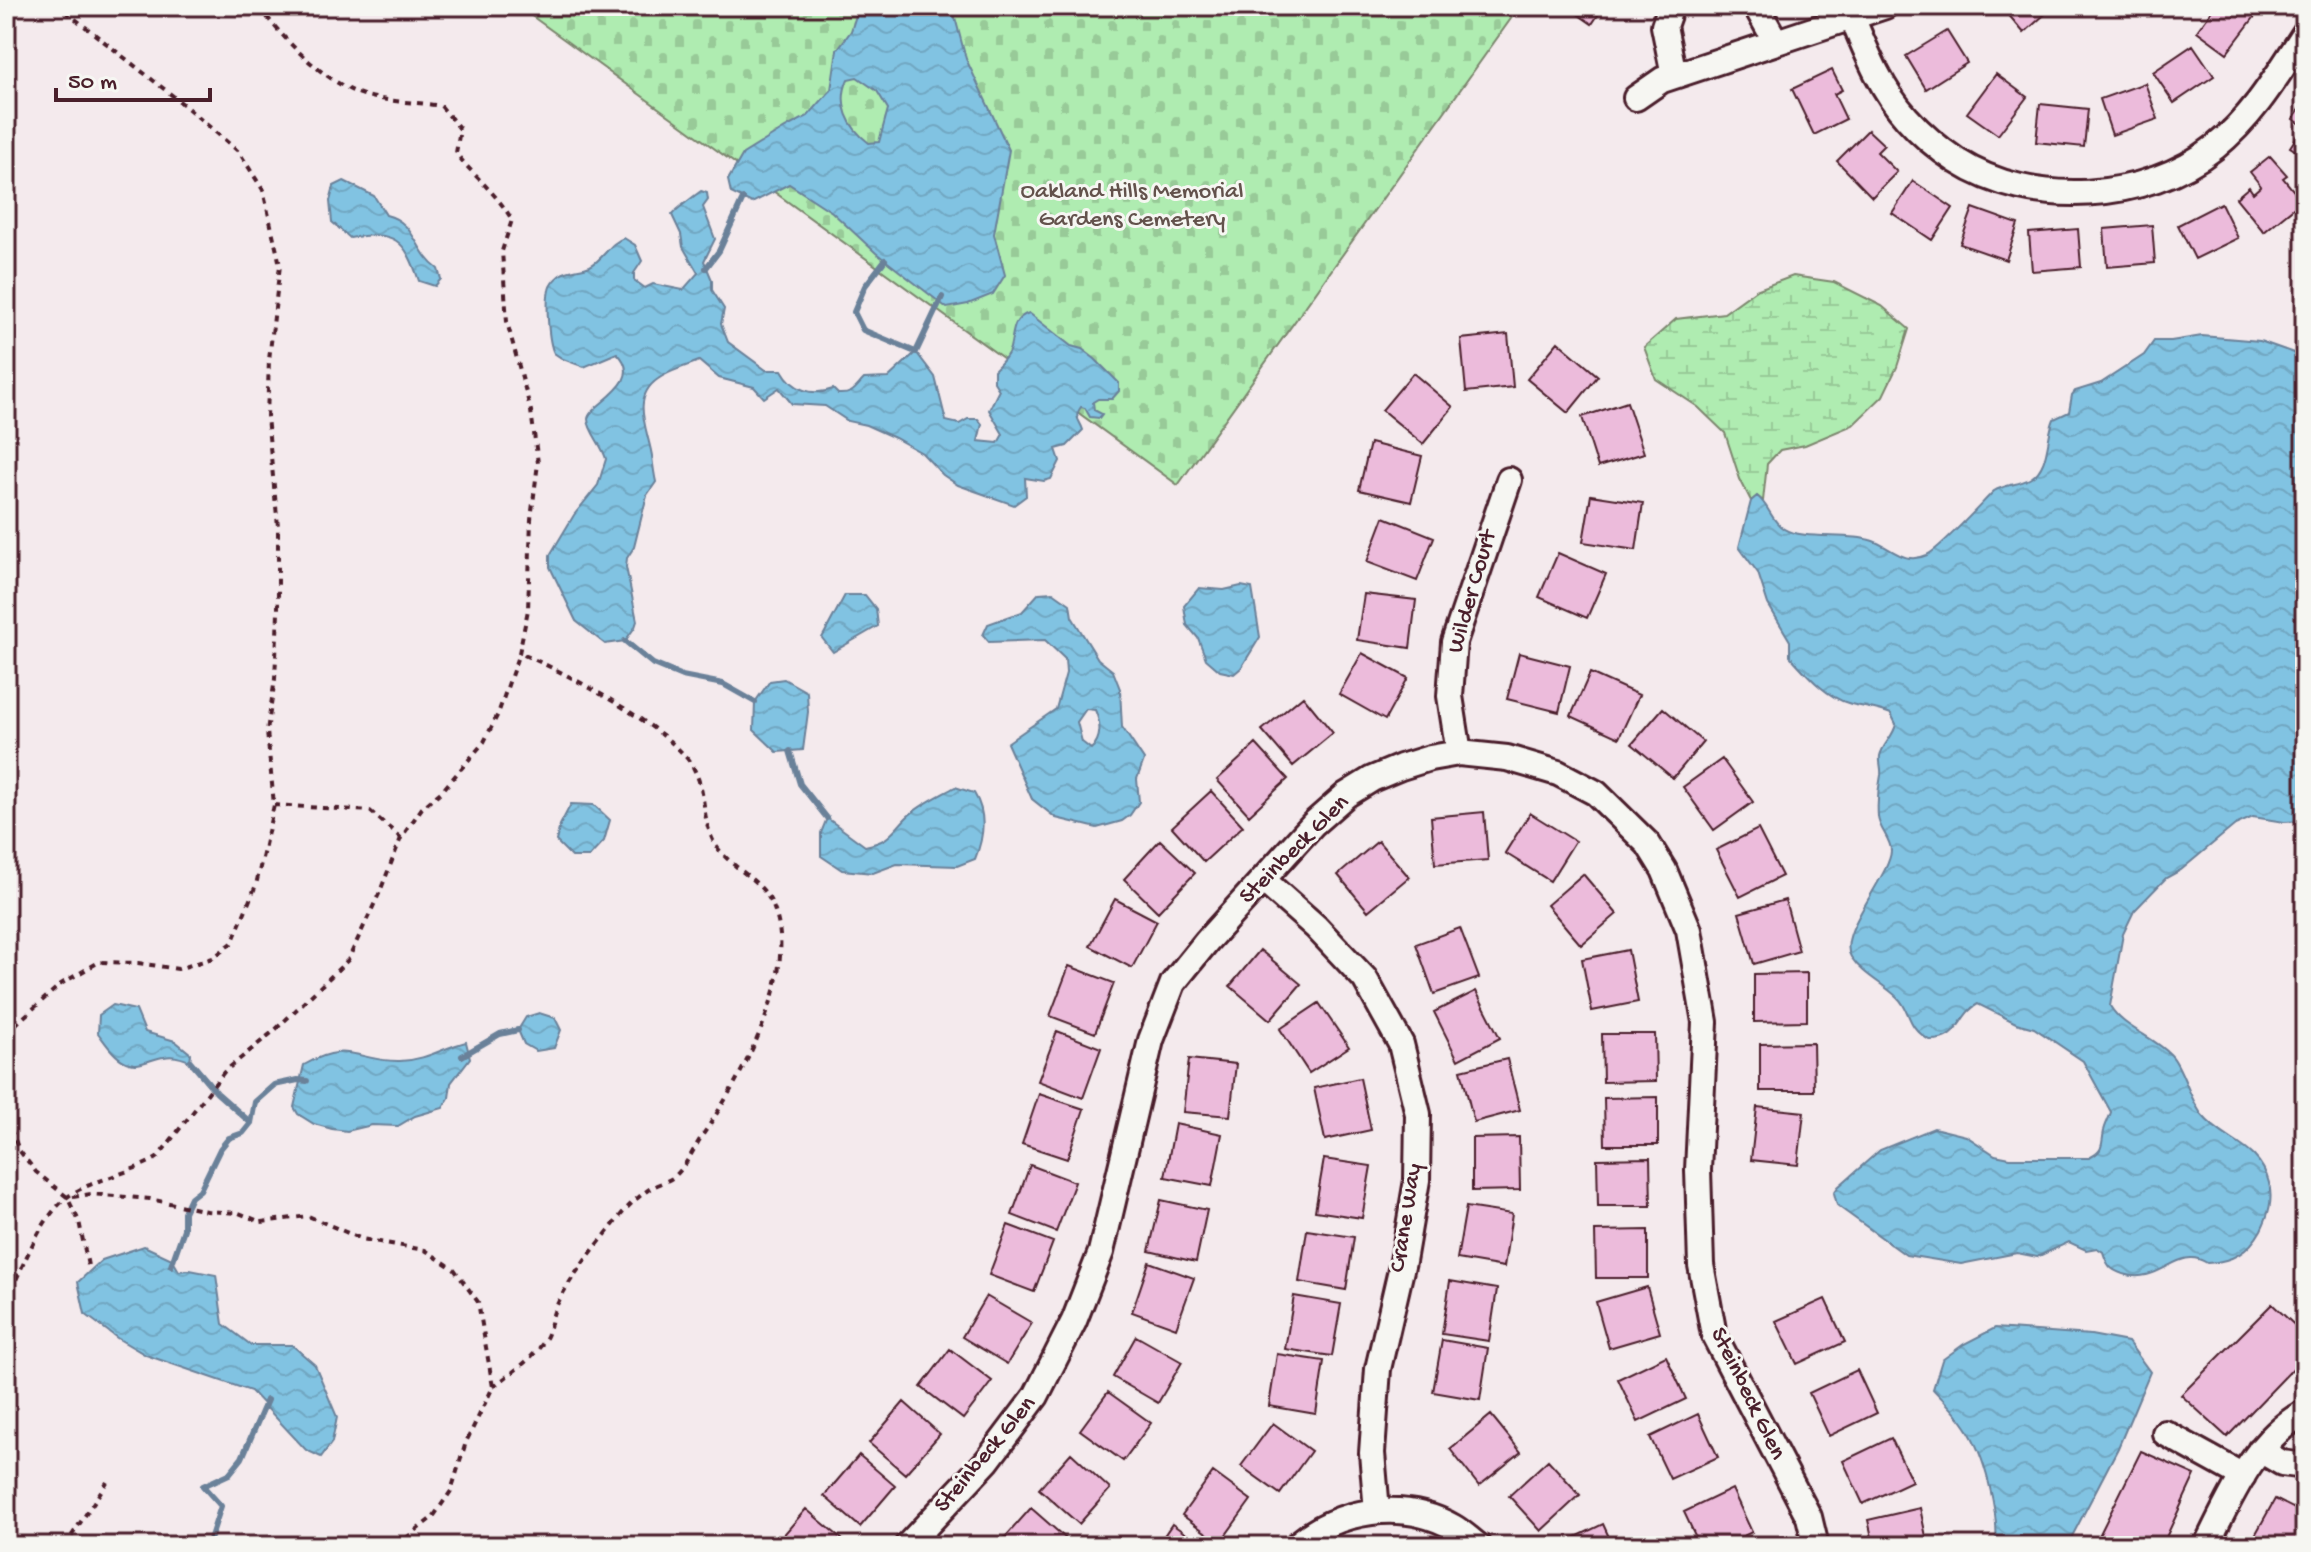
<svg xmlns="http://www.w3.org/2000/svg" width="2311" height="1552" viewBox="0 0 2311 1552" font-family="'Gochi Hand',sans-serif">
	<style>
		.wetland { fill: url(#wetland-marsh); stroke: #7c866e; stroke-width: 2 }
		.cemetery { fill: url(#cemetery-stones); stroke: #7c866e; stroke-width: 2 }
		.water { fill: url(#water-waves); stroke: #6b8199; stroke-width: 2; fill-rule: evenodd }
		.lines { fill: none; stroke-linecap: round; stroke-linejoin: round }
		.stream { stroke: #6b8199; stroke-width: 6 }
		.building { fill: #ecbbdb; stroke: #4a1f2b; stroke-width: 2 }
		.minor-casing { stroke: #4a1f2b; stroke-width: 30 }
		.path { stroke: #4a1f2b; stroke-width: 4; stroke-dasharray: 6 6; stroke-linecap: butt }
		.minor { stroke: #f6f6f2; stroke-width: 24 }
		.labels { text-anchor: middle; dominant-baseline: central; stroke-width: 6; stroke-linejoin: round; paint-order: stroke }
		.park-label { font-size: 24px; fill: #63524c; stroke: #f6f6f2 }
		.street-label { font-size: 24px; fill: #4a1f2b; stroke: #f6f6f2 }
	</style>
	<defs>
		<pattern id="wetland-marsh" width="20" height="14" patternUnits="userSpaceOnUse" patternTransform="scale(2)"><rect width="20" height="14" fill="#afecb1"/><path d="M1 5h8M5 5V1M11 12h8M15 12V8" fill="none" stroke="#98ca98"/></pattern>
		<pattern id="cemetery-stones" width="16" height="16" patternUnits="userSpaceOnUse" patternTransform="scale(2)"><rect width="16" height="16" fill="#afecb1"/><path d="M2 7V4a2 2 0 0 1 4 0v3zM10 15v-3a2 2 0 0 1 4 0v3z" fill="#98ca98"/></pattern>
		<pattern id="water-waves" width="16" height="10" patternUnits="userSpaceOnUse" patternTransform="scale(2)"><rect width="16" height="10" fill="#81c3e2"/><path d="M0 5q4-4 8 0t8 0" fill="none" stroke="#71a7c2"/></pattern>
	</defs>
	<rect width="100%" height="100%" fill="#f4eaed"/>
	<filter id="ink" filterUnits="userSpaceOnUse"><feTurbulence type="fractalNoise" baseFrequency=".0125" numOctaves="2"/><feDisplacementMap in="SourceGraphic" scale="16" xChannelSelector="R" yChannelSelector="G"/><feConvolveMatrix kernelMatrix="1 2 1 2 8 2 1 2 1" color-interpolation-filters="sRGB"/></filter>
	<g filter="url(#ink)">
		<path class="wetland" d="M1793,276L1834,282L1882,306L1909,329L1897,367L1883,396L1853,425L1805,445L1780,450L1767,464L1763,501L1757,496L1751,501L1740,479L1725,433L1698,407L1656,379L1644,347L1676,319L1724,313L1756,290Z"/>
		<path class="cemetery" d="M518,6H1520L1178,485Z"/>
		<path class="water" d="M859,6H952L966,59L1009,150L994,234L1005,275L993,294L968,304L947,308L876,253L832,212L789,184L752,203L731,193L728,180L743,154L785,128L808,116L831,90L837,50L851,31ZM857,77L877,91L888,109L879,142L869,143C848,127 837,104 848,79Z
			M344,181L374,196L386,215C416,222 415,253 438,269L441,279L435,286L419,281C405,239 395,230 350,238L332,222L330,201L334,186Z
			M701,191L707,193L708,200L703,207L715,239L704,261L712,280V290L724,309L721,324L728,342L766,370H782C793,390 812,397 833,389L838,394C853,395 855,388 864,379L888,378L916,352L935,377L946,421L959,424L968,419H978L982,424L978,441L998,443L1003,434L989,410L999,390L994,382V370C1000,364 1008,357 1010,348C1014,333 1011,319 1029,313L1071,346L1082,349L1095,359L1119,383V391L1112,399H1098L1093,402L1094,410L1102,414L1099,418L1090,417L1085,408L1081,407C1073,418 1080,420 1083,430L1067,446L1056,449L1060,461L1051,479L1044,481L1025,478L1026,496L1014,505L958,485L943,475L922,453L895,438L866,425L848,421L825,406L792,404L779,388L764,398L754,387L719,378L699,361C687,366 667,372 658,379C630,398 648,430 652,456C653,465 654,473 656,482L647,495L634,547L627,558L626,567L637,621L635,627L625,641L605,644L576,621L550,567V555L574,515L598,485L606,459C603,446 588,431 588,419C589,404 648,383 617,353L584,367L563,359L554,353C548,342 546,302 549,290C550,284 555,279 560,275C570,269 581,270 590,266C604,259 609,243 624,238L635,245L642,261L634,273V280L645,288L653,284L683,290L698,273L683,247L681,234L672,215C675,210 697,194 701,191Z
			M2202,336L2260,341L2305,357V821L2284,822L2253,817L2235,825L2181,870L2166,878L2134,911L2123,934L2110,1006C2123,1028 2153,1036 2171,1055C2182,1066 2189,1098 2202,1115C2225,1143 2259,1144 2269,1183C2273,1200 2269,1214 2261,1230C2249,1252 2232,1262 2207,1263C2177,1244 2161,1286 2123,1274C2110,1270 2107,1265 2103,1252L2097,1248L2086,1250L2069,1242L2037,1257L2017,1253L1961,1264L1906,1255L1842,1209L1837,1205L1834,1193L1838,1187L1880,1150L1934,1128L1966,1136L1995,1155L2010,1158H2089C2104,1151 2101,1146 2104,1131C2105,1125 2109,1119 2111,1112L2083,1061L2034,1028L2016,1023L1978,1004C1957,1015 1961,1041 1929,1040C1904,1024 1912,1011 1897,997C1882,983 1862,974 1851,957C1836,934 1890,876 1891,851C1891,839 1879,829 1878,817C1877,802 1878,789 1881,775C1882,769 1879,762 1880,756C1882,745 1894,736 1896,724L1891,714C1879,709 1861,707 1848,703C1825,697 1805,672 1790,656V641L1768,604L1758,573L1739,547L1751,501L1757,496C1769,505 1771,521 1784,529C1801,540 1849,533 1870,540C1891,546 1903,566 1927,555C1941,548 1980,505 1994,491C2006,484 2020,485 2031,478C2050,466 2046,437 2054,419L2069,412L2072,395L2075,391L2101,383L2144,355L2154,341H2171Z
			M1241,586L1252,588L1260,637L1241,668L1234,674L1220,671L1206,659L1198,638L1187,625L1184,606L1199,588L1224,590Z
			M1053,592L1070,604L1072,617L1098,659L1113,671L1120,689L1122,727L1144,760L1137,779L1139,802L1130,815L1122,821L1097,828L1056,818L1032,799L1007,743L1056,709L1066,673L1065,659L1045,640L989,642L983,635L988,624L1022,612L1039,593ZM1086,709L1095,710C1101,723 1102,739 1091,749L1082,742L1077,722Z
			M845,595H865L876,609L878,626L833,652L822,638Z
			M784,679L807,692L808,712L803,750L777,752L754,730L755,702L770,681Z
			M955,787L974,793C987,814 984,837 975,859L957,866L897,864L873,873L842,870L821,856V833L827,818L865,846C889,841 890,835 906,818C919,805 939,796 955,787Z
			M571,804L594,805L610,820L604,841L589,857H572L556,841L560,825Z
			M113,1005L136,1010L145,1032L175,1041L191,1054L190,1061C181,1058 174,1055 164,1057C152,1058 139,1068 126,1062C114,1057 105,1042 98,1033L99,1015Z
			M539,1013L555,1018L561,1030L554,1048L536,1051L524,1044L518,1030L526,1017Z
			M466,1042L470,1058L451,1083L449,1098L443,1108L415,1116L398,1126L372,1125L347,1131L332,1129L314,1124L298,1114L294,1107L304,1065C349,1039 357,1062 400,1061C427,1060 442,1048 466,1042Z
			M144,1246L172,1259L179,1271L190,1270L216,1275L223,1324L251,1345H292L315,1365L337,1417L332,1442L321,1457L306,1450L251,1391L146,1355L117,1338L85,1314L78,1282L102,1260Z
			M1995,1328L2091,1335L2128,1342L2150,1372L2118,1448L2067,1546H1996C1999,1513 1985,1455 1966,1427C1957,1413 1944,1401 1933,1389L1942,1360L1964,1344Z"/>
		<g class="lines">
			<path class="stream" d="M885,260L865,286L854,312L863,330L913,351
				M706,268L719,251L743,199
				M916,352L942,297
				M625,641L653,664L682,676L723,684L755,702
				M790,751L800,784L827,818
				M462,1056L500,1034L518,1030
				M190,1061L217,1093L251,1123
				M171,1266L184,1229V1212L191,1197L200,1190L220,1149L229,1138L243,1133L251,1123L255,1102L274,1085L298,1080L307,1081
				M208,1546L221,1506L203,1486L229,1474L242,1458L267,1400"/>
		</g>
		<path class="building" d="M1566,6H1604L1592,24Z
			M2001,6H2054L2024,33Z
			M2215,6H2245L2256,15L2227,53L2197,31Z
			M1947,31L1967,63L1926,89L1906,56Z
			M2193,45L2214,76L2174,103L2153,72Z
			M1832,70L1842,90L1834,94L1846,119L1814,135L1792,89Z
			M1996,74L2027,97L1998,135L1967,113Z
			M2145,83L2158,119L2112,135L2100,99Z
			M2305,100V157L2290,147L2304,126L2293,119Z
			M2040,104L2088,109L2084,147L2036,142Z
			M1868,130L1884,145L1877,152L1897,172L1872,197L1837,161Z
			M2270,156L2287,175L2283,178L2302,201L2264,232L2236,198L2249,187L2253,193L2261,186L2250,172Z
			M1913,181L1953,208L1932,240L1892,213Z
			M2221,203L2238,238L2195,259L2178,225Z
			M1973,208L2018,224L2006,260L1960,244Z
			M2152,225L2155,263L2107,267L2104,229Z
			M2078,229L2081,267L2032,271L2029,233Z
			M1508,334L1513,387L1466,392L1461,339Z
			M1558,342L1598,376L1568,413L1527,379Z
			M1413,373L1453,407L1423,444L1382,410Z
			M1627,402L1644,453L1598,467L1582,417Z
			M1370,443L1422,456L1411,502L1359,490Z
			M1591,495L1643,503L1636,550L1583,542Z
			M1384,517L1434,537L1417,581L1367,562Z
			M1558,553L1606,574L1587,618L1539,597Z
			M1364,594L1416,600L1410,648L1357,640Z
			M1362,653L1408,678L1385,720L1339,694Z
			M1519,653L1570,666L1559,712L1507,699Z
			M1590,673L1639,695L1619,738L1571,716Z
			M1303,696L1333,733L1293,766L1262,730Z
			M1663,708L1703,742L1673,778L1632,744Z
			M1256,744L1288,779L1249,815L1217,780Z
			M1722,759L1753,802L1714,830L1683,787Z
			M1211,791L1243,826L1204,862L1172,827Z
			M1484,812L1488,860L1435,864L1431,817Z
			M1530,813L1575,841L1550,881L1505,853Z
			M1758,829L1782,876L1740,897L1716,850Z
			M1160,840L1195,873L1158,912L1124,879Z
			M1378,841L1409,877L1368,911L1338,875Z
			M1583,874L1617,914L1581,945L1547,905Z
			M1115,899L1157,921L1132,968L1090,946Z
			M1785,900L1799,951L1754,964L1739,913Z
			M1460,928L1479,978L1434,994L1416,944Z
			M1260,950L1301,984L1270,1020L1230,986Z
			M1628,950L1638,1002L1592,1011L1582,959Z
			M1069,966L1114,983L1095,1033L1050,1016Z
			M1807,973V1021L1754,1022V974Z
			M1476,991L1500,1038L1458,1060L1434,1012Z
			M1319,1003L1349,1047L1309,1073L1280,1029Z
			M1057,1031L1101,1048L1083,1098L1038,1081Z
			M1602,1034H1655L1656,1081L1603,1082Z
			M1813,1043L1814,1091H1760V1044Z
			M1189,1059L1236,1064L1230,1116L1183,1112Z
			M1507,1059L1520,1110L1474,1122L1461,1070Z
			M1360,1078L1371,1130L1325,1140L1314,1088Z
			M1039,1094L1084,1109L1067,1159L1022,1144Z
			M1658,1097V1145H1605L1604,1098Z
			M1757,1107L1804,1112L1798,1165L1751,1160Z
			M1175,1124L1222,1134L1212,1186L1165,1177Z
			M1519,1137L1520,1190L1472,1191V1138Z
			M1650,1158L1651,1206H1598L1597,1159Z
			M1324,1159L1371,1166L1362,1218L1315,1211Z
			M1030,1165L1075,1182L1056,1232L1012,1215Z
			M1161,1200L1207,1210L1196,1262L1149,1251Z
			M1466,1207L1512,1214L1504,1267L1457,1259Z
			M1008,1225L1053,1242L1034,1292L989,1275Z
			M1307,1230L1354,1237L1346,1290L1299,1282Z
			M1648,1230V1278H1596L1595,1231Z
			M1149,1262L1194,1278L1176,1328L1132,1312Z
			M1450,1281L1497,1289L1489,1341L1442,1334Z
			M1647,1287L1660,1333L1609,1348L1596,1302Z
			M986,1296L1032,1323L1007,1364L962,1337Z
			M1294,1296L1341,1304L1332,1356L1285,1349Z
			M1825,1299L1845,1342L1797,1364L1776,1321Z
			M2272,1304L2305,1335V1356L2227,1437L2181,1395Z
			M1136,1336L1182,1362L1158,1403L1113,1377Z
			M1442,1340L1488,1348L1480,1400L1433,1392Z
			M950,1349L992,1381L963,1419L921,1387Z
			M1277,1354L1324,1361L1316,1414L1269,1406Z
			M1666,1356L1686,1399L1638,1422L1618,1379Z
			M1857,1370L1877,1413L1829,1436L1809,1393Z
			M1108,1392L1151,1423L1123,1461L1080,1430Z
			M904,1402L940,1434L905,1474L869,1443Z
			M1698,1414L1718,1457L1670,1479L1650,1437Z
			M1491,1415L1521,1452L1479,1486L1450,1449Z
			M1273,1423L1311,1451L1280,1494L1241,1466Z
			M1891,1438L1912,1481L1863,1504L1843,1461Z
			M2141,1451L2195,1475L2162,1546H2094Z
			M1071,1453L1110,1489L1079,1524L1039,1489Z
			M859,1455L895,1486L860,1527L824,1496Z
			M1548,1460L1580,1495L1541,1531L1509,1496Z
			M1213,1472L1251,1500L1220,1543L1182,1515Z
			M1732,1489L1752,1532L1723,1546H1700L1684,1512Z
			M2275,1499L2305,1514V1546H2249Z
			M1031,1508L1071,1543L1068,1546H1002L999,1544Z
			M1920,1508L1928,1546H1874L1868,1520Z
			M806,1509L842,1539L836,1546H774Z
			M1172,1524L1203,1546H1157Z
			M1603,1524L1613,1546H1557Z"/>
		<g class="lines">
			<defs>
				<path id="minor" d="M1671,6L1664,26L1674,75
					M1756,6L1776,42
					M1852,17C1866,51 1881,90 1907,118C1921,134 1939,149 1957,161C2032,209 2146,202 2215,147C2254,116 2278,74 2305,33
					M1636,98L1662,80L1885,6
					M1459,753L1450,696L1454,642L1509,480
					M1263,880L1316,927L1365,979L1401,1044L1418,1114L1417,1180L1403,1261L1378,1369L1372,1453L1377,1511
					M2165,1433L2243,1476
					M2260,1450L2282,1463L2305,1466
					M907,1546L987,1461L1036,1396L1074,1321L1101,1252L1151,1040L1173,983L1207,941L1313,824L1346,795L1372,779L1401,767L1430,758L1459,753L1507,758L1558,773L1596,793L1648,844L1664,870L1689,930L1705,1022L1698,1170L1701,1265L1714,1335L1809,1517L1816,1546
					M1296,1546C1337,1509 1403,1499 1453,1527C1462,1532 1470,1540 1478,1546
					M2206,1546C2231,1496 2254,1440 2305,1412"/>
			</defs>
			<use href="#minor" class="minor-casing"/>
			<path class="path" d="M274,805L370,811L401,838
				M6,1033L61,984L99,962L138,963L178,969L213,958L232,943L256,885L274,805L267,731L275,679L278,613V526L267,417L269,360L280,265L263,190L239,152L178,100L59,6
				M6,1118L19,1150L36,1172L67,1197L79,1221L89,1271
				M73,1197L91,1194L150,1199L207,1211L239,1213L261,1222L308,1216L362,1239L425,1250L454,1269L478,1302L493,1387L466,1442L451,1491L433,1517L396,1546
				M6,1301C23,1268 37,1223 66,1198C87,1181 132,1173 157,1158L224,1072L275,1030L348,960L379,894L401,838L422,808L443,790L484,742L498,714L519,653L528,610L531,519L538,463L531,411L507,322L502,251L512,220C497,193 474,177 456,153L460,129L441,106C413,101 382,103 355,92C320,77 281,37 259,6
				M493,1387C511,1373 535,1358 546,1338C551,1329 551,1318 555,1309C569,1278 593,1250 614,1224C623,1211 635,1199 648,1190C656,1184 668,1182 675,1176C686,1166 694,1148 702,1136C740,1080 806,967 770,900C756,874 720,864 710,833C702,812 706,793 694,769C675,730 560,669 519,653
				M65,1546L107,1482"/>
			<use href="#minor" class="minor"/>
		</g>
	</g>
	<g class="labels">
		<g class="park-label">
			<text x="1132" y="192">Oakland Hills Memorial<tspan x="1132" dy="28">Gardens Cemetery</tspan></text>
		</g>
		<g class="street-label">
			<text transform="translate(1473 592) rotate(-74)">Wilder Court</text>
			<text transform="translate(1295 850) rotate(-45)">Steinbeck Glen</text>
			<text transform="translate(1407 1218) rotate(-81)">Crane Way</text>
			<text transform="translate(1747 1394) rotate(64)">Steinbeck Glen</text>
			<text transform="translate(986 1455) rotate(-50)">Steinbeck Glen</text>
		</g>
	</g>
	<rect width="2311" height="1552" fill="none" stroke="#f6f6f2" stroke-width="32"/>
	<rect x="16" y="16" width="2279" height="1520" fill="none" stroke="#4a1f2b" stroke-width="3" filter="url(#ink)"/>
	<path d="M56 88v12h154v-12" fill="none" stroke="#4a1f2b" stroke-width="4"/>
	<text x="68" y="88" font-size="24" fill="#4a1f2b" stroke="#f6f6f2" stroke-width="6" paint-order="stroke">50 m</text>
</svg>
